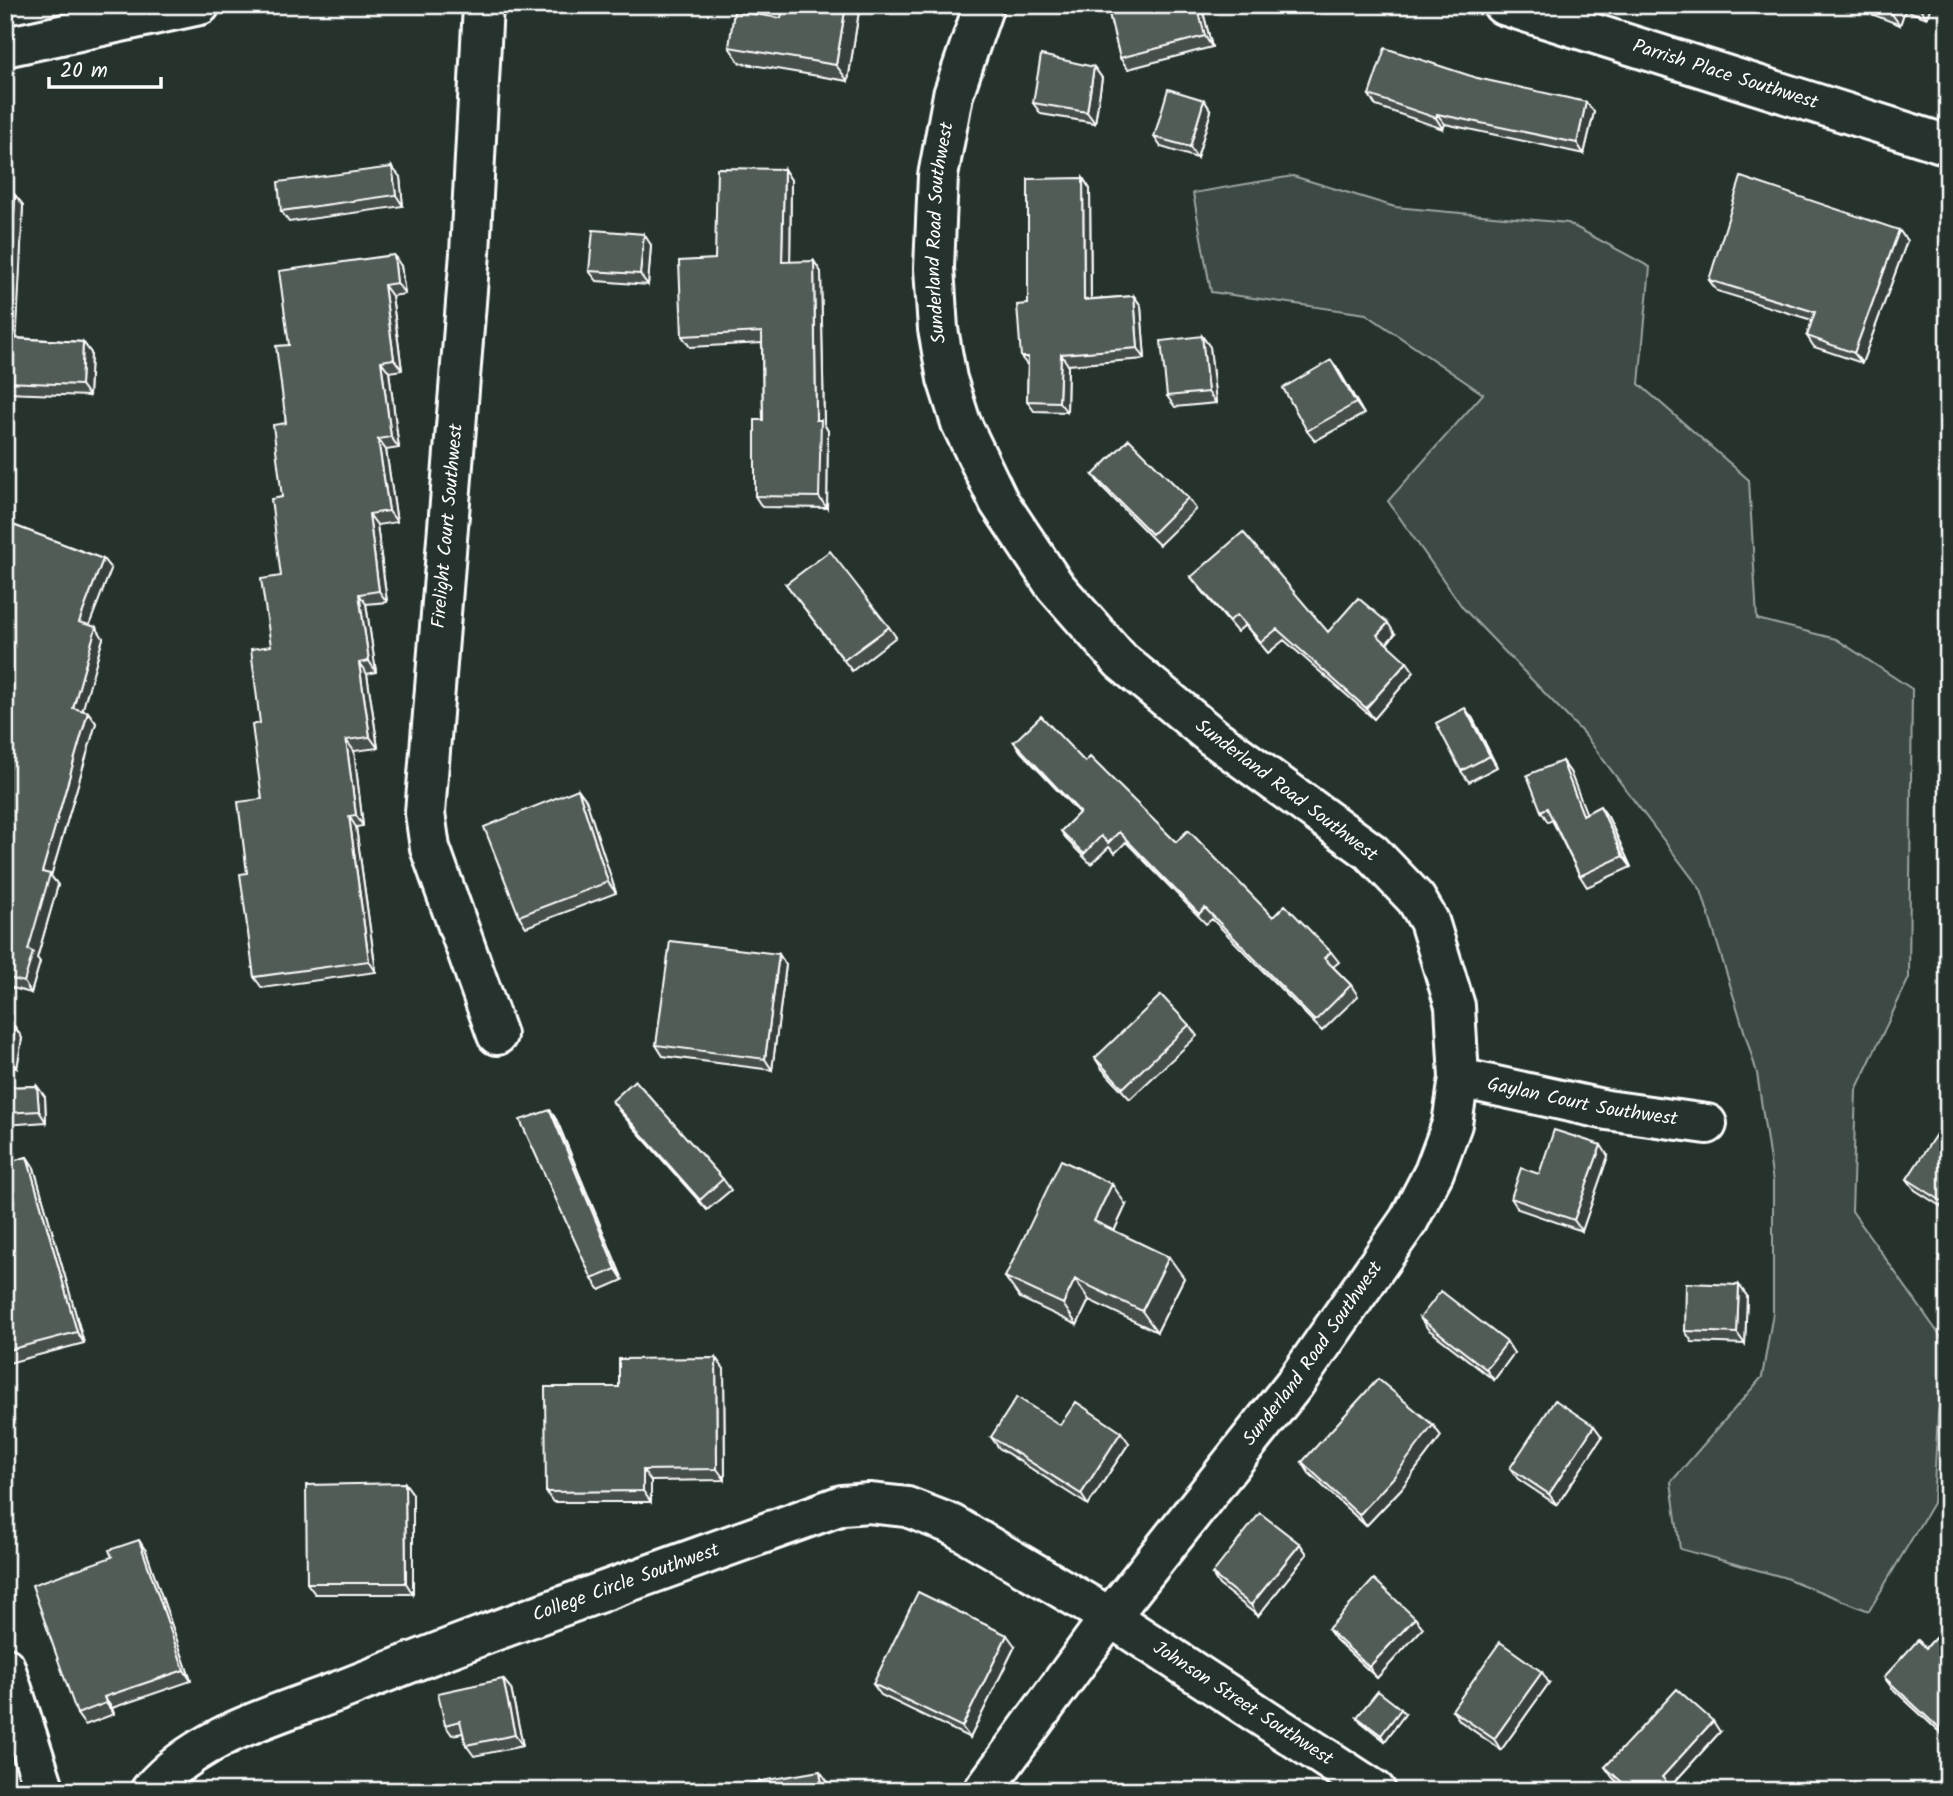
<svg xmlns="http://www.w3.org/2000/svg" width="1953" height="1796" viewBox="0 0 1953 1796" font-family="Kalam,sans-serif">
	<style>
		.green { fill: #3e4944; stroke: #9ea4a2; stroke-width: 2 }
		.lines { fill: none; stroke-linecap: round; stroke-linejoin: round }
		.minor-casing { stroke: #fff; stroke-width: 44 }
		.trunk-casing { stroke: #fff; stroke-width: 44 }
		.minor { stroke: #26332d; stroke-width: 38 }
		.trunk { stroke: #26332d; stroke-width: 38 }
		.wall { fill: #464f4b; stroke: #fff; stroke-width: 2 }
		.shaded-wall { fill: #39403d; stroke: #fff; stroke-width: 2 }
		.building { fill: #515c57; stroke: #fff; stroke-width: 2 }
		.labels { text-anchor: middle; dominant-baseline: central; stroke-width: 6; stroke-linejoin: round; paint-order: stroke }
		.street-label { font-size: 19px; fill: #fff; stroke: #26332d }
	</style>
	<rect width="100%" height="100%" fill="#26332d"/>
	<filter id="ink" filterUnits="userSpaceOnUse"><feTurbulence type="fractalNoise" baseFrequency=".0143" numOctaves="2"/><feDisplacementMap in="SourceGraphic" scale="14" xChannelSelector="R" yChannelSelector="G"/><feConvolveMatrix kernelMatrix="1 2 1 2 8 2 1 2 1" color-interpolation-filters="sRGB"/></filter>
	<g filter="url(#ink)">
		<path class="green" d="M1293,176L1395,207L1568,223L1650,267L1639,384L1749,480L1757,619L1836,639L1912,689L1909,978L1856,1090L1852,1211L1948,1347V1354L1938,1414L1933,1503L1869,1611L1783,1577L1680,1549L1671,1482L1762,1377L1773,1313V1182L1757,1073L1701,890L1584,734L1463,608L1388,501L1483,394L1366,314L1211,292L1193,193Z"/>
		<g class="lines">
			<defs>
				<g id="minor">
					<path d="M483,5L470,253L425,813L430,848L497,1035"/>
					<path id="s1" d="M1503,5L1948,145"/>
					<path id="s2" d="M1459,1078L1607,1110L1707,1124"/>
					<path d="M5,1667L45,1791"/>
					<path id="s3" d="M150,1791C199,1733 281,1714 349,1687C512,1622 678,1565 842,1505L869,1503L907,1507L951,1524L1110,1617L1376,1791"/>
					<path id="s4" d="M983,1791L1110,1617L1295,1383L1409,1220L1434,1172L1452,1124L1459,1078L1455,1006L1429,921L1416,899L1371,852L1213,737L1121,661L1055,586L999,502L961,423L947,379L938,329L934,268L938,176L953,95L984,5"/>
				</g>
				<path id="trunk" d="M5,47L200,5"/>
			</defs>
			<use href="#minor" class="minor-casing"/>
			<use href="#trunk" class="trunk-casing"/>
			<use href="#minor" class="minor"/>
			<use href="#trunk" class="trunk"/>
		</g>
		<path class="wall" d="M860,5L848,81L740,63L729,47L781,18Z
			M1107,5H1168V8L1180,5H1199L1203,12L1212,47L1128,69L1120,58Z
			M1861,5H1931L1927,18L1905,10L1900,25L1866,12Z
			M1094,67L1102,78L1095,123L1041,114L1033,103Z
			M1477,78L1594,112L1584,154L1445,124L1443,129L1376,106L1369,95Z
			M1204,100L1211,111L1197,158L1161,147L1154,137Z
			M784,169L791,180L790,262L821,272L824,424L828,431L827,508L762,507L755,496L763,420L762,343L690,347L682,336L715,259Z
			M400,177L403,206L289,222L281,211Z
			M1083,178L1090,189L1091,299L1134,296L1141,306L1145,359L1068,365L1067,412L1034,411L1027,401L1028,366L1021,357L1028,304Z
			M5,194L15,195L23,205L16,338L83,342L91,353L89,396L5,393Z
			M1899,230L1907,241L1862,363L1814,347L1807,336L1812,320L1717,291L1709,280Z
			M651,245L648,285L597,281L589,271Z
			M401,266L405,294L392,296L402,370L389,372L399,448L386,450L397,522L377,525L387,602L366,604L376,672L367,674L378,748L354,751L363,826L356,827L376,972L262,988L254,977L247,873L262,799L260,723L281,576L282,497L289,345Z
			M1202,336L1210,347L1216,403L1175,407L1167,396Z
			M1331,360L1339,371L1364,414L1315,441L1307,431Z
			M1093,475L1188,498L1196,509L1159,545L1101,486Z
			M5,522L103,559L111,569L89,625L103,638L82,710L88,712L96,723L51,876L58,885L37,958L40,962L31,993L5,986Z
			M1191,577L1328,632L1395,634L1387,644L1414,672L1374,719L1284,640L1268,653L1245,625L1237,632L1199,587Z
			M786,584L889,627L896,637L852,671Z
			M1473,719L1497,767L1469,782L1461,771Z
			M1014,742L1085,762L1176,842L1273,917L1331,952L1339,962L1333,967L1351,985L1358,996L1322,1031L1212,919L1206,924L1126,842L1115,853L1109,847L1091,864L1068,841L1061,831L1079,813L1021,752Z
			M1562,761L1570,772L1586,813L1608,817L1631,867L1587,887L1580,876L1552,820L1548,822L1541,811Z
			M578,789L586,800L616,893L526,927L519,916Z
			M786,965L772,1070L663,1056L656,1045Z
			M1189,1025L1197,1036L1130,1099L1102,1069L1095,1058Z
			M5,1026L22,1038L17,1068L5,1066Z
			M37,1086L45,1097L46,1122L5,1125V1087Z
			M612,1101L723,1179L731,1190L707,1210L620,1112Z
			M550,1110L557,1121L623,1280L600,1290L592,1279Z
			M1948,1125V1211L1915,1190L1907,1179Z
			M1608,1156L1582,1231L1518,1209L1511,1198L1539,1174Z
			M27,1157L34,1168L84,1343L5,1364V1163Z
			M1126,1205L1114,1231L1184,1278L1157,1332L1089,1300L1077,1325L1020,1298L1005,1277Z
			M1739,1285L1747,1296L1745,1344L1692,1342L1685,1331Z
			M1420,1318L1514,1353L1494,1380L1428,1329Z
			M724,1369L725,1480L651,1481V1502H553L546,1492L619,1387Z
			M1060,1425L1129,1443L1088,1505L999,1448L991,1437Z
			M1433,1425L1441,1436L1401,1489L1366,1526L1309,1473L1302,1462Z
			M1594,1426L1602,1437L1557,1505L1518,1479L1510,1468Z
			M405,1483L413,1494V1594H315L307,1583Z
			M1300,1544L1307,1554L1258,1616L1219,1585L1212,1574Z
			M146,1551L191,1681L112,1708L114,1714L85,1725L77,1714Z
			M1415,1618L1423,1628L1377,1678L1336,1640L1328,1629Z
			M1948,1624V1740L1892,1688L1884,1677L1926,1648Z
			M1015,1646L970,1738L881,1695L873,1684Z
			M503,1679L511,1689L523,1746L474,1756L466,1745L463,1733L452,1735L445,1725Z
			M1549,1683L1501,1750L1460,1721L1452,1710Z
			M1405,1714L1385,1741L1361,1722L1357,1717Z
			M1720,1732L1671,1786L1675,1791H1627L1613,1778L1605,1767Z"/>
		<path class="shaded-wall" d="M846,5H860L848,81L836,65Z
			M1197,5H1199L1203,12L1212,47L1205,36Z
			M1895,5H1901L1905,10L1900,25L1892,14Z
			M1920,5H1931L1927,18L1919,7Z
			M1094,67L1102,78L1095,123L1087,112Z
			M1204,100L1211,111L1197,158L1190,147Z
			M1586,102L1594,112L1584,154L1577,143Z
			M1437,114L1445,124L1443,129L1436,118Z
			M392,167L400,177L403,206L396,195Z
			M784,169L791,180L790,273L782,262Z
			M1083,178L1090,189L1091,310L1084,300Z
			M15,195L23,205L16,349L8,338Z
			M1899,230L1907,241L1862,363L1854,353Z
			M644,234L651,245L648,285L640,274Z
			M394,255L401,266L405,294L397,283Z
			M814,261L821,272L824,424L828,431L827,508L819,497L816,420Z
			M384,285L392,296L402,370L394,359Z
			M1134,296L1141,306L1145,359L1138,348Z
			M1202,336L1210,347L1216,403L1208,392Z
			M83,342L91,353L89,396L81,385Z
			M1061,354L1068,365L1067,412L1059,402Z
			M1331,360L1339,371L1364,414L1356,403Z
			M381,361L389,372L399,448L391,437Z
			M378,439L386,450L397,522L389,511Z
			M369,514L377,525L387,602L379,591Z
			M103,559L111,569L86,633L79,622Z
			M359,594L366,604L376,672L369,661Z
			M1388,623L1395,634L1384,646L1377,635Z
			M96,627L103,638L80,719L73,708Z
			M1407,662L1414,672L1374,719L1366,708Z
			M359,663L367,674L378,748L370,737Z
			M1465,708L1473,719L1497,767L1490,756Z
			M88,712L96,723L51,876L58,885L37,958L40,962L31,993L24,982L28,950L42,872Z
			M346,740L354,751L363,826L356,815Z
			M1562,761L1570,772L1591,825L1583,815Z
			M578,789L586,800L616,893L608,882Z
			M1600,806L1608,817L1631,867L1623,856Z
			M349,816L356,827L376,972L369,961Z
			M779,954L786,965L772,1070L765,1059Z
			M15,1027L22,1038L17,1068L9,1057Z
			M37,1086L45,1097L46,1122L39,1111Z
			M550,1110L557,1121L623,1280L616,1269Z
			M1601,1145L1608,1156L1582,1231L1574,1220Z
			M27,1157L34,1168L84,1343L77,1332Z
			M1112,1184L1126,1205L1109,1242L1094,1221Z
			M1169,1257L1184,1278L1157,1332L1142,1311Z
			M1075,1279L1089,1300L1077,1325L1063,1304Z
			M1739,1285L1747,1296L1745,1344L1737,1333Z
			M1507,1342L1514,1353L1494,1380L1486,1369Z
			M716,1358L724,1369L725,1480L717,1469Z
			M1433,1425L1441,1436L1401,1489L1366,1526L1359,1515Z
			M1594,1426L1602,1437L1557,1505L1549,1494Z
			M1121,1432L1129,1443L1088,1505L1081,1494Z
			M643,1470L651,1481V1502L643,1491Z
			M405,1483L413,1494V1594L406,1583Z
			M139,1540L146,1551L191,1681L184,1670Z
			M1300,1544L1307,1554L1258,1616L1251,1605Z
			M1415,1618L1423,1628L1377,1678L1369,1667Z
			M1007,1635L1015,1646L970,1738L962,1727Z
			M1542,1672L1549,1683L1501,1750L1494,1739Z
			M503,1679L511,1689L523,1746L515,1735Z
			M104,1697L112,1708L114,1714L106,1703Z
			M1401,1709L1405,1714L1385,1741L1381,1735Z
			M1713,1721L1720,1732L1669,1788L1662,1777Z
			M1948,1724V1739L1942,1731Z
			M820,1771L828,1782L829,1791H823Z"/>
		<path class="building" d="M784,5H846L836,65L729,47L734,11L781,18Z
			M1107,5H1163L1164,9L1180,5H1197L1205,36L1120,58Z
			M1869,5H1895L1892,14Z
			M1385,48L1477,78L1586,102L1577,143L1437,114L1436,118L1369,95Z
			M1041,55L1094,67L1087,112L1033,103Z
			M1168,89L1204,100L1190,147L1154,137Z
			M392,167L396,195L281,211L278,182Z
			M717,168L784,169L782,262L814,261L816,420H821L819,497L755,496V420H763L762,332L682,336L679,261L715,259Z
			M1741,177L1899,230L1854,353L1807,336L1815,312L1709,280Z
			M1083,178L1084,300L1134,296L1138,348L1061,354L1059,402L1027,401L1028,357H1021L1017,305L1028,304V179Z
			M5,194L15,195L8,338L83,342L81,385L5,382Z
			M593,230L644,234L640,274L589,271Z
			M394,255L397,283L384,285L394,359L381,361L391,437L378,439L389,511L369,514L379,591L359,594L369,661L359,663L370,737L346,740L356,815L349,816L369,961L254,977L240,874L247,873L238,802L262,799L252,725L260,723L251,649L271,646L261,579L281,576L271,499L282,497L273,425L286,423L276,346L289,345L279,271Z
			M1202,336L1208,392L1167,396L1161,341Z
			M1331,360L1356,403L1307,431L1283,388Z
			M1129,439L1188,498L1152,534L1093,475Z
			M5,522L103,559L79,622L96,627L73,708L88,712L42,872L50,874L28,950L33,952L24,982L5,977Z
			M1243,532L1328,632L1358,598L1388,623L1377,635L1407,662L1366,708L1277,629L1261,642L1237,615L1229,621L1191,577Z
			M830,551L889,627L844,660L786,584Z
			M1465,708L1490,756L1461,771L1436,723Z
			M1041,716L1085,762L1090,757L1176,842L1188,830L1273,917L1285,905L1331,952L1324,958L1351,985L1315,1021L1205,908L1199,914L1119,832L1108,843L1101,836L1084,854L1061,831L1080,812L1014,742Z
			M1562,761L1583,815L1600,806L1623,856L1580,876L1547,808L1541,811L1527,775Z
			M578,789L608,882L519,916L484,827Z
			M670,941L779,954L765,1059L656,1045Z
			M1161,995L1189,1025L1123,1088L1095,1058Z
			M5,1026L15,1027L9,1057L5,1056Z
			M635,1080L723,1179L700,1200L612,1101Z
			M37,1086L39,1111L5,1113V1087Z
			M550,1110L616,1269L592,1279L520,1120Z
			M1944,1122L1948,1125V1205L1907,1179Z
			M1554,1130L1601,1145L1574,1220L1511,1198L1521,1168L1539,1174Z
			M27,1157L77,1332L5,1351V1163Z
			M1061,1160L1112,1184L1094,1221L1169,1257L1142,1311L1075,1279L1063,1304L1005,1277Z
			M1686,1283L1739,1285L1737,1333L1685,1331Z
			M1441,1291L1507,1342L1486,1369L1420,1318Z
			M716,1358L717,1469L643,1470V1491L546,1492L545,1387H619V1359Z
			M1378,1379L1433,1425L1393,1478L1359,1515L1302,1462Z
			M1017,1397L1060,1425L1076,1402L1121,1432L1081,1494L991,1437Z
			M1555,1400L1594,1426L1549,1494L1510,1468Z
			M405,1483L406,1583H307L306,1485Z
			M1260,1513L1300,1544L1251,1605L1212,1574Z
			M139,1540L184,1670L104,1697L106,1703L77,1714L32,1585L112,1557L109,1550Z
			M1374,1579L1415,1618L1369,1667L1328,1629Z
			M918,1592L1007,1635L962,1727L873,1684Z
			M1948,1624V1724L1942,1731L1884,1677L1918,1640L1926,1648Z
			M1500,1642L1542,1672L1494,1739L1452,1710Z
			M503,1679L515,1735L466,1745L460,1721L445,1725L438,1693Z
			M1677,1689L1713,1721L1662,1777L1675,1791H1632L1605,1767Z
			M1378,1691L1401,1709L1381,1735L1357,1717Z
			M820,1771L823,1791H751L750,1783Z"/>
	</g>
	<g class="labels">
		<g class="street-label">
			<text stroke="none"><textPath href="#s1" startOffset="233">Parrish Place Southwest</textPath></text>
			<text stroke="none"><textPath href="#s4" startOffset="1913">Sunderland Road Southwest</textPath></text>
			<text transform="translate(448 526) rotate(-85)">Firelight Court Southwest</text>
			<text transform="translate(1286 791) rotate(37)">Sunderland Road Southwest</text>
			<text stroke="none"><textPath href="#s2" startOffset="126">Gaylan Court Southwest</textPath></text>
			<text stroke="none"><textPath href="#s4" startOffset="548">Sunderland Road Southwest</textPath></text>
			<text stroke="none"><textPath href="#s3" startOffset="523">College Circle Southwest</textPath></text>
			<text stroke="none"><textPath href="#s3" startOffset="1208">Johnson Street Southwest</textPath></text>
		</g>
	</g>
	<rect width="1953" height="1796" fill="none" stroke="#26332d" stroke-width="28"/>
	<rect x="14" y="14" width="1925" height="1768" fill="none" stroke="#fff" stroke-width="2.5" filter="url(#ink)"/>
	<path d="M49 77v10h112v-10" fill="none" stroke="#ffffff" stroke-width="3.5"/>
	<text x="60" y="77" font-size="21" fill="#ffffff" stroke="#26332d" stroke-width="5" paint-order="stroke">20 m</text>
</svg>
